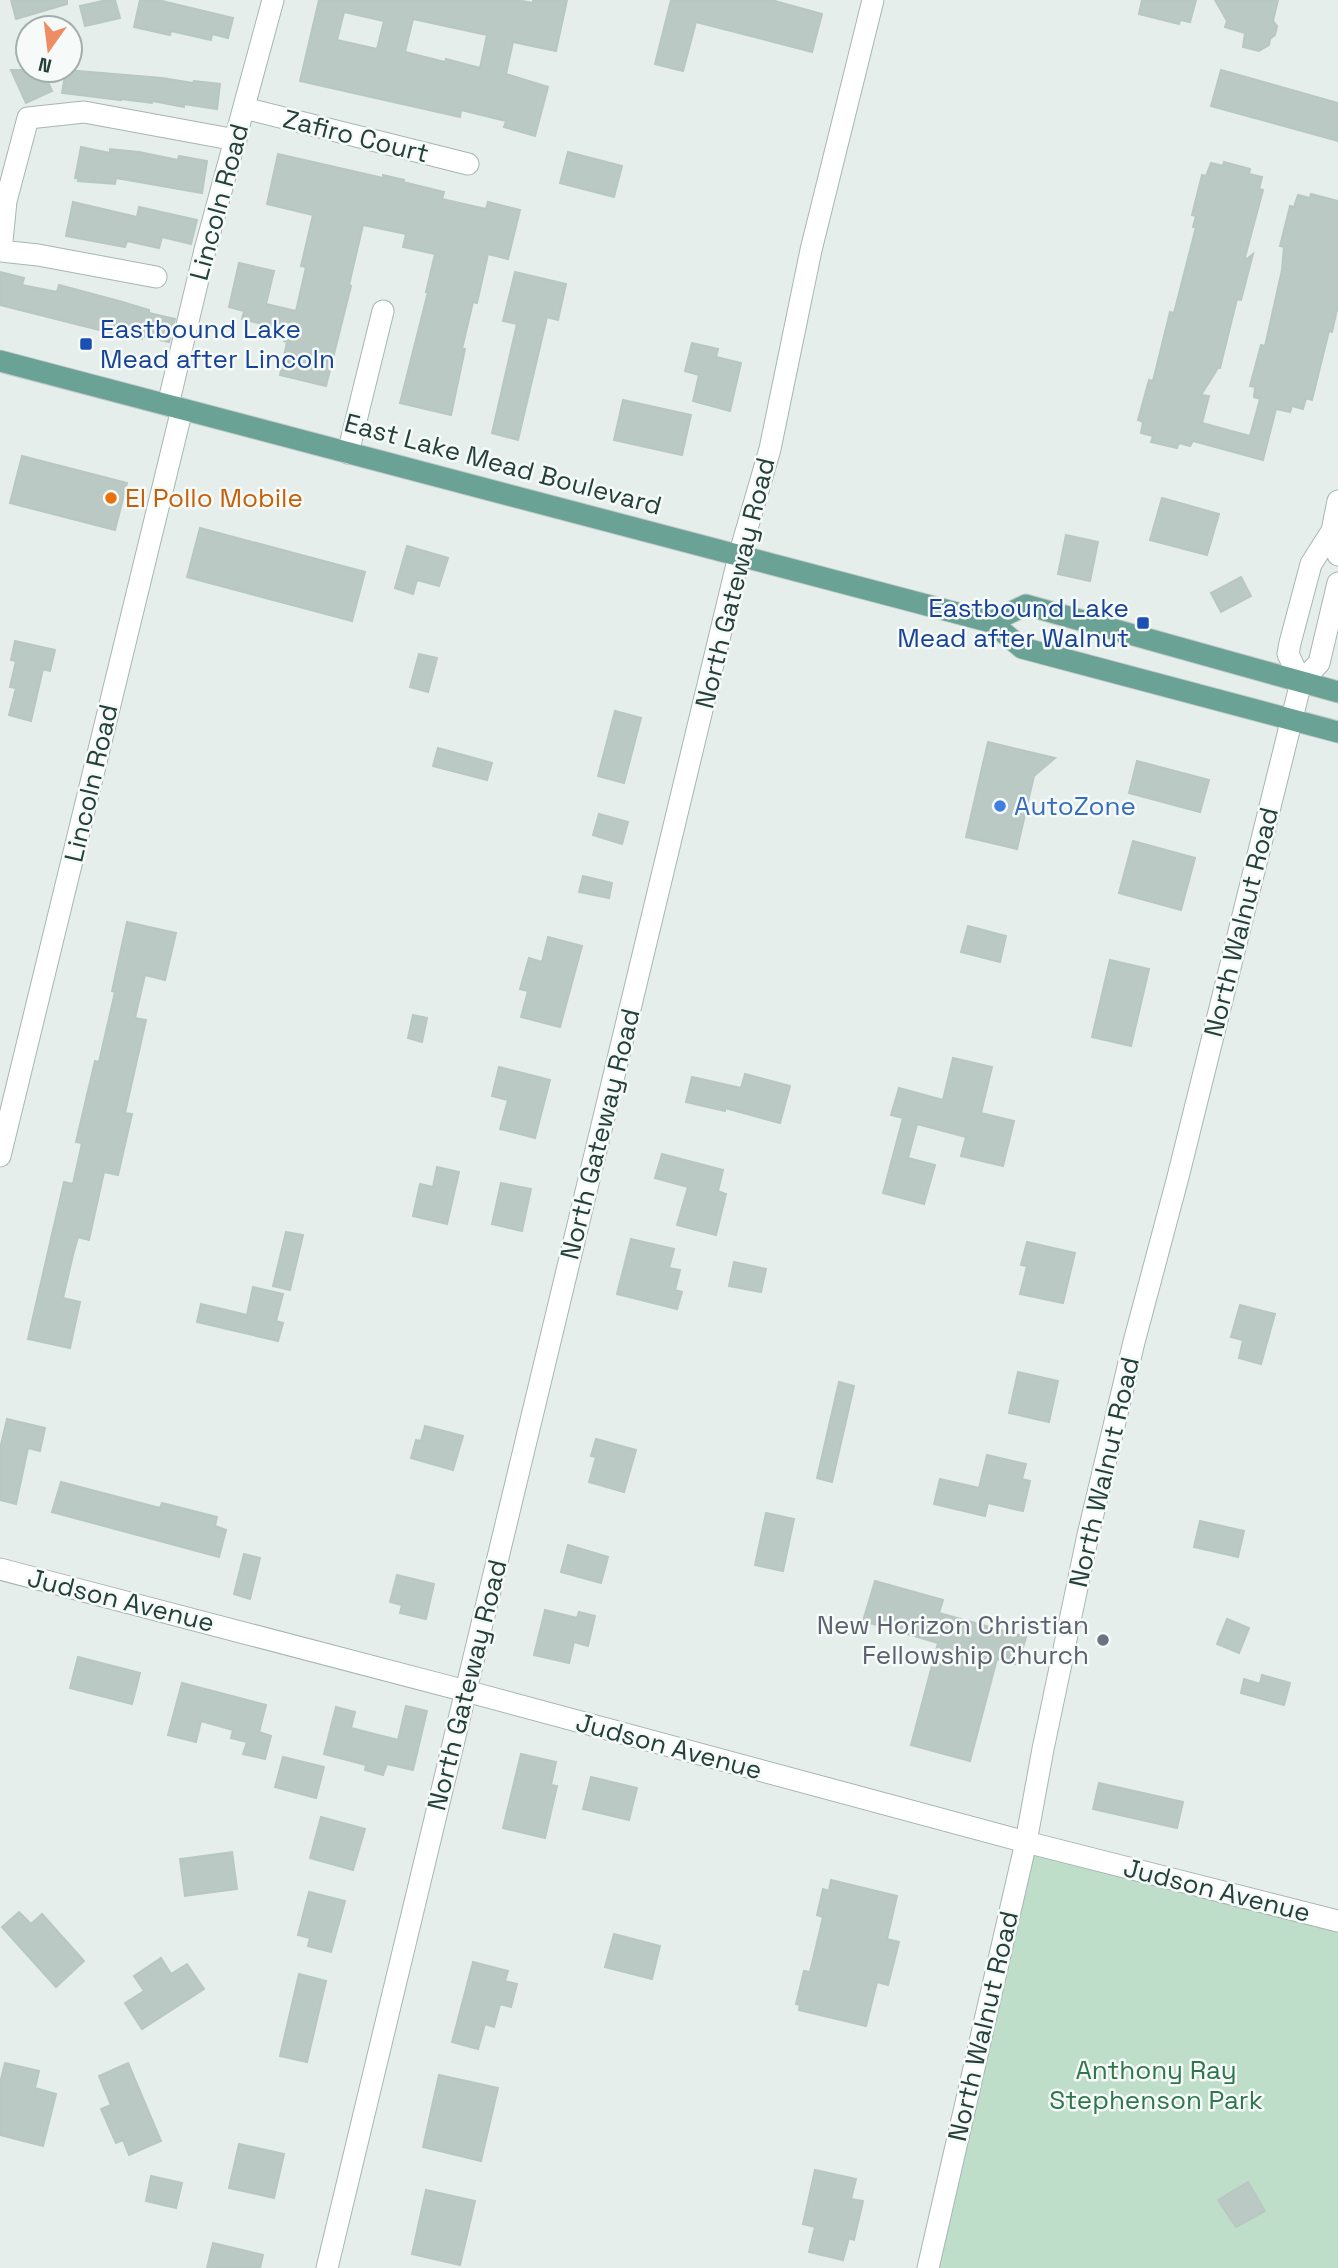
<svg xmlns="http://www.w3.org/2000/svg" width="1338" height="2268" viewBox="0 0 1338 2268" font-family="'Space Grotesk',sans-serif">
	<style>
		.green { fill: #bfdec9 }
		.building { fill: #bac9c4; stroke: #b8c7c2; stroke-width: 2; fill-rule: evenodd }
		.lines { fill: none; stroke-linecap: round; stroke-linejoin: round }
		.minor-casing { stroke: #a7b6b2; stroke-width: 23 }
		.tertiary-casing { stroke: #a7b6b2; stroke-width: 23 }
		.primary-casing { stroke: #c2cac8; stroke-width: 23 }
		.minor { stroke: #fff; stroke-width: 21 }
		.tertiary { stroke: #fff; stroke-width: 21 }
		.primary { stroke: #6ba296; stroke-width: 21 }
		.transit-dot { fill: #1a4fb4; stroke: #f6faf8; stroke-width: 2.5 }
		.food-dot { fill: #e8710a; stroke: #f6faf8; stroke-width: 2.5 }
		.shop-dot { fill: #3f7fe0; stroke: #f6faf8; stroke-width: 2.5 }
		.worship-dot { fill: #6b7280; stroke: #f6faf8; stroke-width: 2.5 }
		.labels { text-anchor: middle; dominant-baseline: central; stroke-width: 5; stroke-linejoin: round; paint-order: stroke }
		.street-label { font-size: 26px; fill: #24403a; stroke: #f6faf8 }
		.transit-label { font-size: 26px; fill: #164399; stroke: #f6faf8; text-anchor: start }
		.food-label { font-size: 26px; fill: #c56008; stroke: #f6faf8; text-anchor: start }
		.shop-label { font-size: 26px; fill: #366cbe; stroke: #f6faf8; text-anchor: start }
		.worship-label { font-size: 26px; fill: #5b616d; stroke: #f6faf8; text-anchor: end }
		.park-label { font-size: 26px; fill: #2f764e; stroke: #f6faf8 }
	</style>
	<rect width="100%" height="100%" fill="#e5eeea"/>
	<path class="green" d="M1026,1842L1338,1920V2268H927Z"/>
	<path class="building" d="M11,0H67V4L16,19Z
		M107,0H115L120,18L85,26L80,6Z
		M140,0H158L233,18L228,38L212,34L211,40L171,31L170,35L134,27Z
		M319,0H517L533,3V0H567L556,51L513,42L506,74L548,87L535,136L504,127L506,121L461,110L460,117L300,81ZM344,12L384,21L377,49L337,40ZM413,19L487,35L480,68L446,59L445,62L405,52Z
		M671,0H771L822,14L812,52L696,22L683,71L655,64Z
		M1142,0H1196L1190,22L1180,20L1179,24L1139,14Z
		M1215,0H1278L1273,21L1277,26L1275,35L1270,39L1269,45L1259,51L1243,47L1245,33L1225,27L1227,21Z
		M11,70H43L52,91L26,103Z
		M66,70L162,78L193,83L194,81L220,84L217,109L184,104V107L153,101L152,103L121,99V100L62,93Z
		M1221,70L1338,103V141L1211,106Z
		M81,147L110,153V149L139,152L178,160L179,156L207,161L202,193L116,178L115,184L78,181L79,179L75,178Z
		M568,152L622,166L614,197L560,183Z
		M278,154L383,178V175L404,180L403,182L444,192L442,199L486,209L488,202L520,210L508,259L488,254L477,303L473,302L462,349H465L451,415L400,403L428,292H426L435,254L403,247L406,234L363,225L349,285L351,286L326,386L280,375L287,342L284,341L287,330L242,319L244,311L229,307L239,263L274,271L266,304L296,311L306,267L301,266L313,215L267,204Z
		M1224,162L1250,169L1249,174L1262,177L1259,189L1263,190L1244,261L1253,254L1241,300L1237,299L1220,368H1218L1201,395L1209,396L1202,423L1250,436L1260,399L1254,397L1255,387L1250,386L1261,345L1265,346L1282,270L1284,247L1280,246L1290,206L1294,207L1298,195L1310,198L1311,194L1338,201V305L1332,332L1329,331L1312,400L1306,398L1303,409L1292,406L1290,412L1276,409L1263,460L1193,441L1190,446L1179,443L1177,448L1151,442L1153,436L1141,433L1143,422L1138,420L1149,380L1153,381L1170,312L1174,313L1196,227H1193L1196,216L1192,215L1202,175L1206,176L1211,163L1223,166Z
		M73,202L137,217L139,207L197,220L191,244L162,237L159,248L127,241L125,247L66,236Z
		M0,272L24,278L22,285L57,292L59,285L119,301L149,310V313L175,319L169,342L143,336L142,339L111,331V333L0,305Z
		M515,272L566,284L558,320L547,317L518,440L492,433L517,324L503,321Z
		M692,343L718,349L716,357L741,363L730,411L693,401L699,375L685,371Z
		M623,400L691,415L682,455L614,440Z
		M22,456L127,483L115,530L10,503Z
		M1162,498L1219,514L1207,555L1150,540Z
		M200,528L365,572L352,621L187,577Z
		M1066,535L1098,542L1090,581L1058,574Z
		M407,546L448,558L439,586L417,580L413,594L395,588Z
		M1241,577L1251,596L1221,612L1211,593Z
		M15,641L55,650L50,671L43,669L31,721L9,715L16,688L10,687L16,661L11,660Z
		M419,654L437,658L428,692L410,687Z
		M615,711L641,718L624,783L598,776Z
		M988,742L1055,758L1034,776L1017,849L966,837Z
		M438,748L492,763L487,780L433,766Z
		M1137,761L1209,780L1200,812L1129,793Z
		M599,814L628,822L622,844L593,835Z
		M1133,841L1195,858L1181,910L1119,893Z
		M583,876L612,883L609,898L579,892Z
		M127,922L176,933L165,980L145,975L135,1018L146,1020L125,1113L132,1114L118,1175L104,1172L89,1240L78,1237L73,1255L63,1298L80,1302L70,1348L28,1339L64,1182L73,1184L82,1143L76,1142L95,1061L99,1062L115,992L112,991Z
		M968,926L1006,936L1000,962L961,952Z
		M548,937L582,946L560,1027L521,1017L528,991L520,989L529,958L542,962Z
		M1110,960L1149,969L1131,1046L1092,1037Z
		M413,1015L427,1018L422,1042L408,1038Z
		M953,1058L992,1067L981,1113L1014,1121L1003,1166L961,1156L966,1137L917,1124L908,1158L935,1165L924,1204L883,1193L903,1118L891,1115L899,1088L943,1100Z
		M499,1067L550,1080L535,1138L500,1129L508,1100L492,1096Z
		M745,1074L790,1086L780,1123L725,1108V1111L686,1102L692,1077L741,1088Z
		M662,1154L723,1170L718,1191L726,1194L716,1235L677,1225L688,1187L655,1178Z
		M437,1167L459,1172L447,1224L413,1216L420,1184L433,1187Z
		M501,1183L531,1189L522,1231L492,1224Z
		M286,1232L303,1235L290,1290L273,1286Z
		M631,1239L674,1249L669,1268L680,1270L675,1290L682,1292L677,1309L617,1294Z
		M1027,1242L1075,1253L1063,1303L1020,1294L1027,1266L1021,1265Z
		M734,1262L766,1269L761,1292L729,1286Z
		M253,1287L283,1294L276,1321L283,1323L278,1341L197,1322L201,1304L247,1315Z
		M1240,1305L1275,1314L1261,1364L1239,1358L1243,1340L1231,1337Z
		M1018,1372L1058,1381L1049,1422L1009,1413Z
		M839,1382L854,1386L832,1482L817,1478Z
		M7,1419L45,1428L40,1451L28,1448L16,1504L0,1500V1449Z
		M425,1426L463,1436L453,1470L411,1458L416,1440L421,1441Z
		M596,1439L636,1450L624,1492L589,1482L596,1457L591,1456Z
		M987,1455L1026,1464L1022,1479L1030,1481L1023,1511L988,1503L985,1516L934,1504L940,1479L979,1488Z
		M61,1482L160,1508L162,1503L217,1517L215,1526L226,1530L219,1557L52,1512Z
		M766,1513L794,1519L783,1571L755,1565Z
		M1200,1521L1244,1531L1238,1557L1194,1547Z
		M568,1545L608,1557L601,1583L561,1572Z
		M244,1554L260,1558L250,1599L234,1594Z
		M397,1575L434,1584L426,1619L400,1613L402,1605L390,1602Z
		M875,1581L943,1600L939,1613L1026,1637L1018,1665L997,1659L970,1761L911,1745L938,1643L863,1621Z
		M545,1610L577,1618L579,1612L595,1616L588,1646L574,1642L569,1663L534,1655Z
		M1227,1619L1249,1628L1239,1653L1217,1644Z
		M78,1657L140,1673L132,1704L70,1688Z
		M1262,1675L1290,1683L1284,1705L1241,1693L1244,1679L1260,1684Z
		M182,1683L266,1705L259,1732L271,1736L265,1759L243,1754L247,1742L231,1738L233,1730L201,1721L196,1742L168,1735Z
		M406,1706L427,1711L413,1770L387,1764L383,1775L365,1770L366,1765L324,1754L336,1707L355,1712L351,1728L398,1740Z
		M521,1754L556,1762L551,1785L557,1786L545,1838L503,1828Z
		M283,1757L324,1767L316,1798L275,1787Z
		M591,1777L637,1788L629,1820L583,1809Z
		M1099,1783L1183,1802L1177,1828L1093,1809Z
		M321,1817L365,1829L353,1870L310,1858Z
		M232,1852L237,1889L185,1896L180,1859Z
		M831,1880L897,1896L887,1939L899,1942L888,1985L877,1982L866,2026L799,2010L800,2005L796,2004L804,1971L810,1972L823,1917L817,1915L823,1889L829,1891Z
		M309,1892L345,1901L331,1952L308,1946L310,1938L298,1935Z
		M19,1912L31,1924L42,1914L84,1961L56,1987L2,1927Z
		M614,1934L660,1946L652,1979L605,1967Z
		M161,1958L171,1974L187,1964L204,1989L142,2029L125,2003L144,1991L134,1976Z
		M473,1962L508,1971L505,1981L517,1984L511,2007L500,2004L494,2027L485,2024L478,2049L452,2042Z
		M299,1974L326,1981L307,2062L280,2056Z
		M5,2063L39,2071L35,2088L56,2094L43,2146L0,2135V2083Z
		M128,2063L161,2141L129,2155L123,2140L116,2143L101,2109L111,2105L99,2076Z
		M439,2075L498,2088L481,2161L423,2147Z
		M239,2144L284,2154L274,2198L229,2188Z
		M815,2170L856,2179L851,2199L863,2201L854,2240L849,2238L843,2260L809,2252L815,2227L803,2224Z
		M151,2176L182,2183L176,2208L146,2201Z
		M1248,2182L1265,2211L1236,2227L1218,2200Z
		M426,2190L475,2201L460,2265L412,2254Z
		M213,2243L263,2255L260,2268H207Z"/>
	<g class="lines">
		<defs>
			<path id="minor" d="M244,108L468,164
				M0,251L38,255L156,277
				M1,251L6,201L28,118L84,112L236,140
				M168,405L205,250L273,0
				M348,453L383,311
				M0,1156L182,409
				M327,2268L739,556L770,449L811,250L873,0"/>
			<path id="tertiary" d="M1332,531L1338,555
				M1301,682L1288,654L1290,643L1311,564L1332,531L1338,501
				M0,1569L466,1691L1026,1842L1338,1921
				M928,2268L1026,1842L1043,1749L1088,1535L1134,1342L1178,1177L1301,682L1319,663L1338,583"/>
			<path id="primary" d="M0,361L991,622L1022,648L1338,732
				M991,622L1026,605L1338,692"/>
		</defs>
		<use href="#minor" class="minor-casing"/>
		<use href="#tertiary" class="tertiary-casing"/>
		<use href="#primary" class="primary-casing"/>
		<use href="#minor" class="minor"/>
		<use href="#tertiary" class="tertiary"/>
		<use href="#primary" class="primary"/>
	</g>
	<g class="transit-dot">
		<rect x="79" y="337" width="14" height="14" rx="3.5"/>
		<rect x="1136" y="616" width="14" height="14" rx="3.5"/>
	</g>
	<circle class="food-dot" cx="111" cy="498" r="7"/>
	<circle class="shop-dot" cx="1000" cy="806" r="7"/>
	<circle class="worship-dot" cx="1103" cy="1640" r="7"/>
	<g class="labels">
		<g class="street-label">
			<text transform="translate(356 136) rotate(14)">Zafiro Court</text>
			<text transform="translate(219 202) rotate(-75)">Lincoln Road</text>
			<text transform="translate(503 464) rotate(15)">East Lake Mead Boulevard</text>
			<text transform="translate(735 583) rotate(-76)">North Gateway Road</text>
			<text transform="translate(91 783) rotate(-77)">Lincoln Road</text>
			<text transform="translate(1241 922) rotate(-76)">North Walnut Road</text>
			<text transform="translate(600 1134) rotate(-76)">North Gateway Road</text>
			<text transform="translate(1104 1472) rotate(-77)">North Walnut Road</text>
			<text transform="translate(121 1600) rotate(14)">Judson Avenue</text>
			<text transform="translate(467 1685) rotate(-76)">North Gateway Road</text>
			<text transform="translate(669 1746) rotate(15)">Judson Avenue</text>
			<text transform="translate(1217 1890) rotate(14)">Judson Avenue</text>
			<text transform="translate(983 2026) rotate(-77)">North Walnut Road</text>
		</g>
		<g class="transit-label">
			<text x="100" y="329">Eastbound Lake<tspan x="100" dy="30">Mead after Lincoln</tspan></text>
			<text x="1129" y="608" text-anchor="end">Eastbound Lake<tspan x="1129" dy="30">Mead after Walnut</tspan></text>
		</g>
		<g class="food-label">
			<text x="125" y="498">El Pollo Mobile</text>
		</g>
		<g class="shop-label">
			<text x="1014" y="806">AutoZone</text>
		</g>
		<g class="worship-label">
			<text x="1089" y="1625">New Horizon Christian<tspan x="1089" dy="30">Fellowship Church</tspan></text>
		</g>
		<g class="park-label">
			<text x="1156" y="2070">Anthony Ray<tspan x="1156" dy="30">Stephenson Park</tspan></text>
		</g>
	</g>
	<g transform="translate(49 49) rotate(194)"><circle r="33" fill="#f6faf8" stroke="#a2b0ac" stroke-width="2"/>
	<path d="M0-5L12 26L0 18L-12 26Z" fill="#ee8c63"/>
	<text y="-10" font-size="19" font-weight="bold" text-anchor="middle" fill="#24403a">N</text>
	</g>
</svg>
